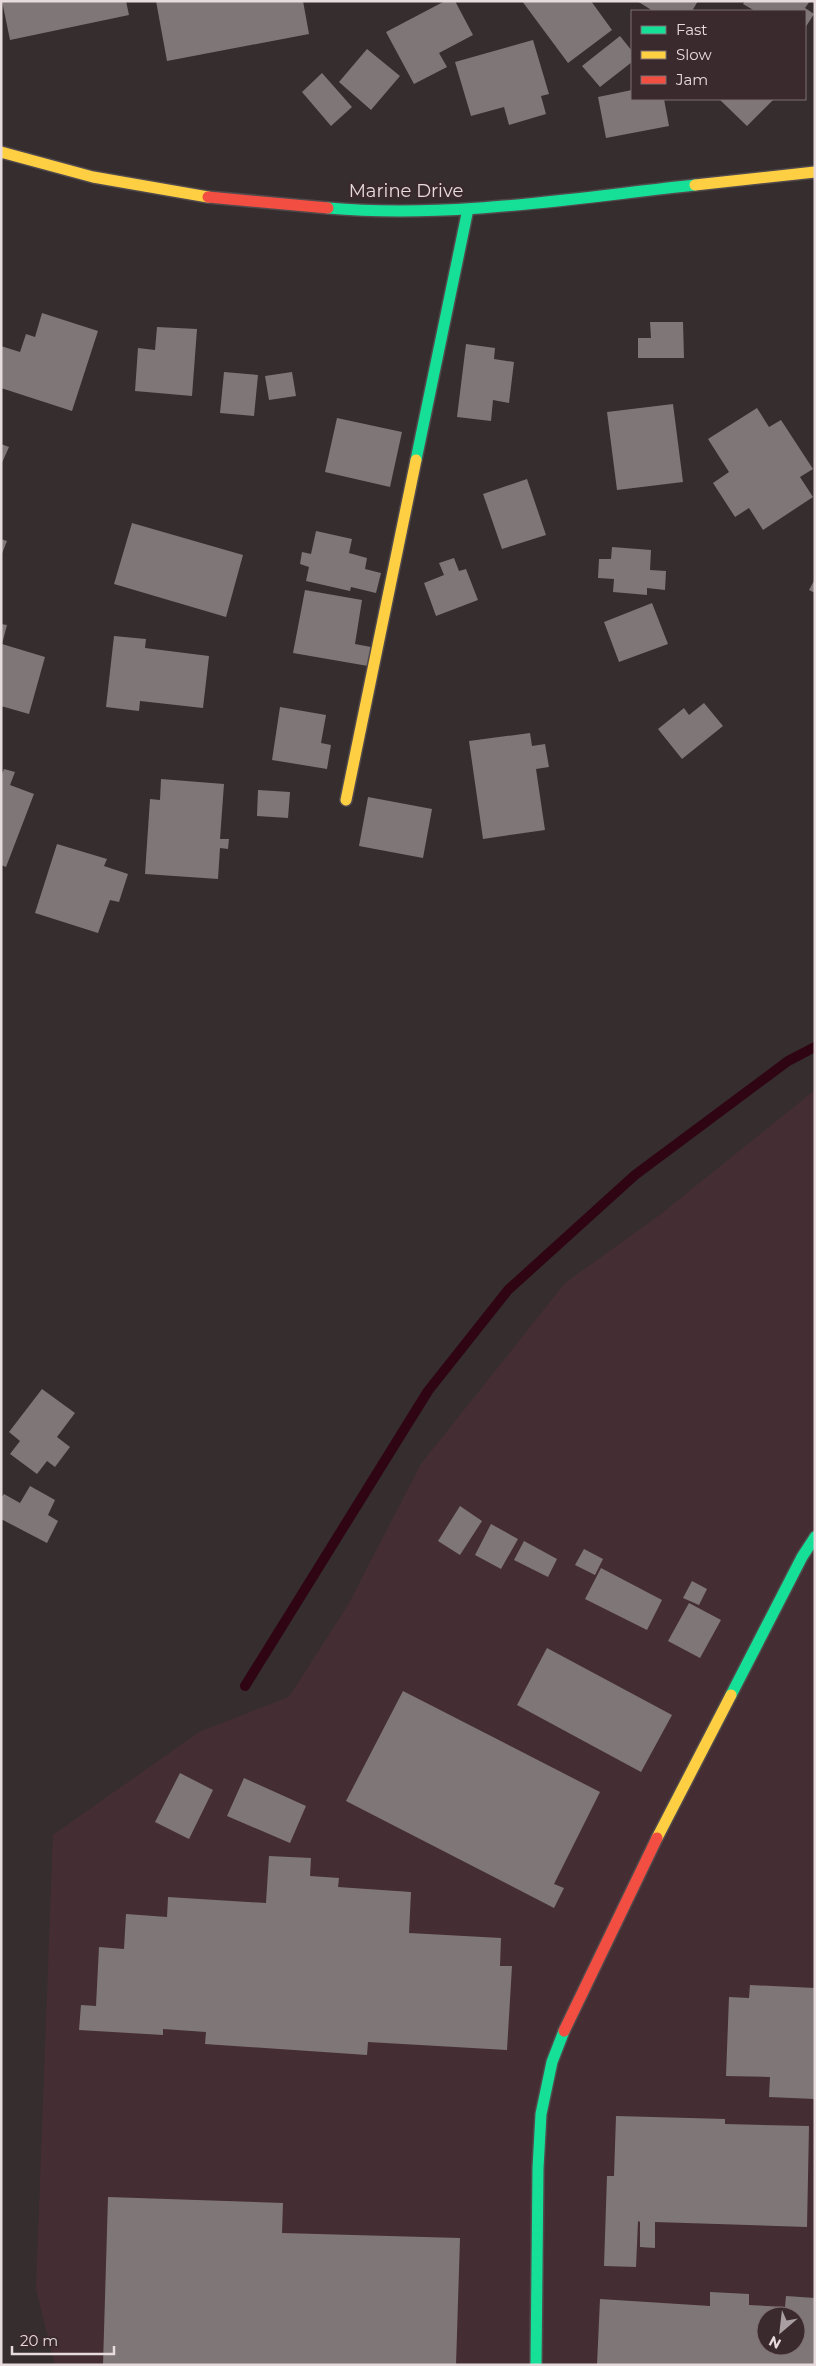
<svg xmlns="http://www.w3.org/2000/svg" width="816" height="2366" viewBox="0 0 816 2366" font-family="Montserrat,sans-serif">
	<style>
		.built { fill: #452e33; fill-rule: evenodd }
		.lines { fill: none; stroke-linecap: round; stroke-linejoin: round }
		.stream { stroke: #2f0514; stroke-width: 10 }
		.building { fill: #7f7678; fill-rule: evenodd }
		.fast-casing { stroke: #514a4c; stroke-width: 14 }
		.slow-casing { stroke: #514a4c; stroke-width: 14 }
		.jam-casing { stroke: #514a4c; stroke-width: 14 }
		.fast { stroke: #16e098; stroke-width: 11 }
		.slow { stroke: #ffcf43; stroke-width: 11 }
		.jam { stroke: #f24e42; stroke-width: 11 }
		.labels { text-anchor: middle; dominant-baseline: central; stroke-width: 5; stroke-linejoin: round; paint-order: stroke }
		.street-label { font-size: 18px; fill: #e7dbde; stroke: #3a292d }
	</style>
	<rect width="100%" height="100%" fill="#362d2f"/>
	<path class="built" d="M815,1090V2365H55L36,2289L53,1835L199,1732L289,1697L348,1605L421,1464L565,1283L661,1214ZM766,2316H796V2346H766Z"/>
	<g class="lines">
		<path class="stream" d="M245,1686L428,1391L508,1290L635,1175L788,1061L815,1047"/>
	</g>
	<path class="building" d="M2,1H126L129,15L10,40Z
		M156,1H303L309,34L167,61Z
		M445,1H455L473,35L439,53L447,67L414,84L386,32Z
		M522,1H591L612,30L568,63Z
		M637,1H698L692,11H653Z
		M745,1H810L805,8L814,14L805,28V11H755L743,4Z
		M620,36L632,51V62L600,87L582,66Z
		M533,40L549,94L541,96L546,114L509,125L504,107L471,116L455,62Z
		M367,49L400,76L371,110L339,82Z
		M322,73L352,107L331,126L302,92Z
		M632,90V99H664L669,126L606,138L598,97Z
		M719,99H774L747,126Z
		M42,313L98,331L72,411L1,388V346L20,352L26,334L35,337Z
		M650,322H683L684,358H638V338H651Z
		M157,327L197,329L192,396L135,391L138,348L155,350Z
		M466,344L495,348L494,359L514,362L509,403L493,400L491,421L457,417Z
		M224,372L258,375L254,416L220,413Z
		M292,372L296,396L269,400L265,376Z
		M673,404L683,482L617,490L607,412Z
		M757,408L769,427L781,420L813,469L800,477L813,497L763,530L749,508L735,517L713,483L729,472L708,439Z
		M337,418L402,432L390,487L325,472Z
		M1,444L9,447L1,465Z
		M527,479L546,535L502,549L483,494Z
		M132,523L243,555L226,617L114,584Z
		M316,531L352,539L349,553L367,558L365,569L381,573L376,593L351,587L350,591L306,581L309,567L300,564L302,552L311,554Z
		M1,539L7,541L1,556Z
		M612,547L651,550L650,570L666,571L665,590L647,588V595L613,592L614,579L598,578L599,559H611Z
		M454,558L459,571L466,569L478,600L436,616L424,583L444,575L439,563Z
		M815,579V593L809,590Z
		M305,590L362,600L355,644L371,647L368,666L293,653Z
		M652,603L668,644L619,662L604,622Z
		M1,624L7,625L2,644L45,657L29,714L1,706Z
		M114,636L146,639L145,648L209,656L203,708L140,701L139,711L106,707Z
		M704,703L723,726L682,759L658,729L684,708L689,715Z
		M280,707L326,715L321,743L331,745L327,769L272,760Z
		M530,733L532,746L545,744L549,767L536,769L545,830L483,839L469,741Z
		M4,769L15,772L10,785L34,794L6,867L1,865V776Z
		M161,779L224,784L220,839H229L228,849L220,848L218,879L145,874L150,799L160,800Z
		M258,790L290,792L288,818L257,816Z
		M368,797L432,809L423,858L359,846Z
		M57,844L107,859L104,866L128,874L119,902L110,900L98,933L35,913Z
		M42,1389L75,1413L57,1437L70,1447L55,1467L47,1461L37,1474L10,1454L20,1441L9,1432Z
		M30,1486L55,1500L48,1515L58,1521L47,1543L1,1519V1498L4,1494L20,1503Z
		M460,1506L482,1521L460,1555L438,1541Z
		M491,1524L518,1539L501,1569L475,1555Z
		M524,1541L557,1559L548,1577L514,1560Z
		M584,1549L603,1559L595,1575L575,1565Z
		M601,1568L662,1600L647,1630L585,1599Z
		M692,1581L707,1589L699,1605L683,1598Z
		M689,1603L721,1620L700,1658L668,1641Z
		M547,1648L672,1715L641,1772L517,1705Z
		M403,1691L600,1792L554,1884L564,1888L554,1908L346,1801Z
		M180,1773L213,1790L189,1839L155,1822Z
		M244,1778L306,1806L290,1843L227,1816Z
		M269,1856L311,1858L310,1876L339,1878L338,1887L411,1892L409,1933L501,1938L500,1966H512L507,2050L368,2042L367,2055L205,2044L206,2032L163,2029V2035L79,2030L81,2005L96,2006L99,1947L124,1949L126,1914L167,1917L168,1897L266,1903Z
		M750,1985L815,1988V2099L769,2097L770,2077L726,2076L729,1997L749,1998Z
		M616,2116L725,2119V2124L809,2126L807,2227L655,2222V2248L640,2247V2222L638,2221L636,2267L604,2266L607,2176H614Z
		M108,2197L283,2203L282,2233L460,2238L456,2365H103Z
		M710,2292L749,2294V2305L785,2307L786,2296L815,2298V2365H597L600,2299L710,2306ZM766,2316H796V2346H766Z"/>
	<g class="lines">
		<defs>
			<path id="fast" d="M328,208C450,219 574,198 695,185
				M416,460L468,209
				M731,1695L802,1557L815,1537
				M536,2365L538,2168L541,2114L552,2062L564,2031"/>
			<path id="slow" d="M1,152L93,177L208,197
				M695,185L815,172
				M346,800L416,460
				M657,1838L731,1695"/>
			<path id="jam" d="M208,197L328,208
				M564,2031L657,1838"/>
		</defs>
		<use href="#fast" class="fast-casing"/>
		<use href="#slow" class="slow-casing"/>
		<use href="#jam" class="jam-casing"/>
		<use href="#fast" class="fast"/>
		<use href="#slow" class="slow"/>
		<use href="#jam" class="jam"/>
	</g>
	<g class="labels">
		<g class="street-label">
			<text x="406" y="191">Marine Drive</text>
		</g>
	</g>
	<rect width="816" height="2366" fill="none" stroke="#e7dbde" stroke-width="5"/>
	<rect x="631" y="10" width="175" height="90" fill="#3a292d" stroke="#7f7074"/>
	<rect x="641" y="26" width="25" height="8" fill="#16e098" stroke="#7f7074"/>
	<text x="676" y="35" font-size="15" fill="#e7dbde">Fast</text>
	<rect x="641" y="51" width="25" height="8" fill="#ffcf43" stroke="#7f7074"/>
	<text x="676" y="60" font-size="15" fill="#e7dbde">Slow</text>
	<rect x="641" y="76" width="25" height="8" fill="#f24e42" stroke="#7f7074"/>
	<text x="676" y="85" font-size="15" fill="#e7dbde">Jam</text>
	<g transform="translate(781 2331) rotate(208)"><circle r="24" fill="#3a292d" stroke="#7f7074"/>
	<path d="M0-4L9 19L0 12L-9 19Z" fill="#a99ea1"/>
	<text y="-8" font-size="14" font-weight="bold" text-anchor="middle" fill="#e7dbde">N</text>
	</g>
	<path d="M12 2346v8h102v-8" fill="none" stroke="#e7dbde" stroke-width="2.5"/>
	<text x="20" y="2346" font-size="15" fill="#e7dbde" stroke="#3a292d" stroke-width="4" paint-order="stroke">20 m</text>
</svg>
